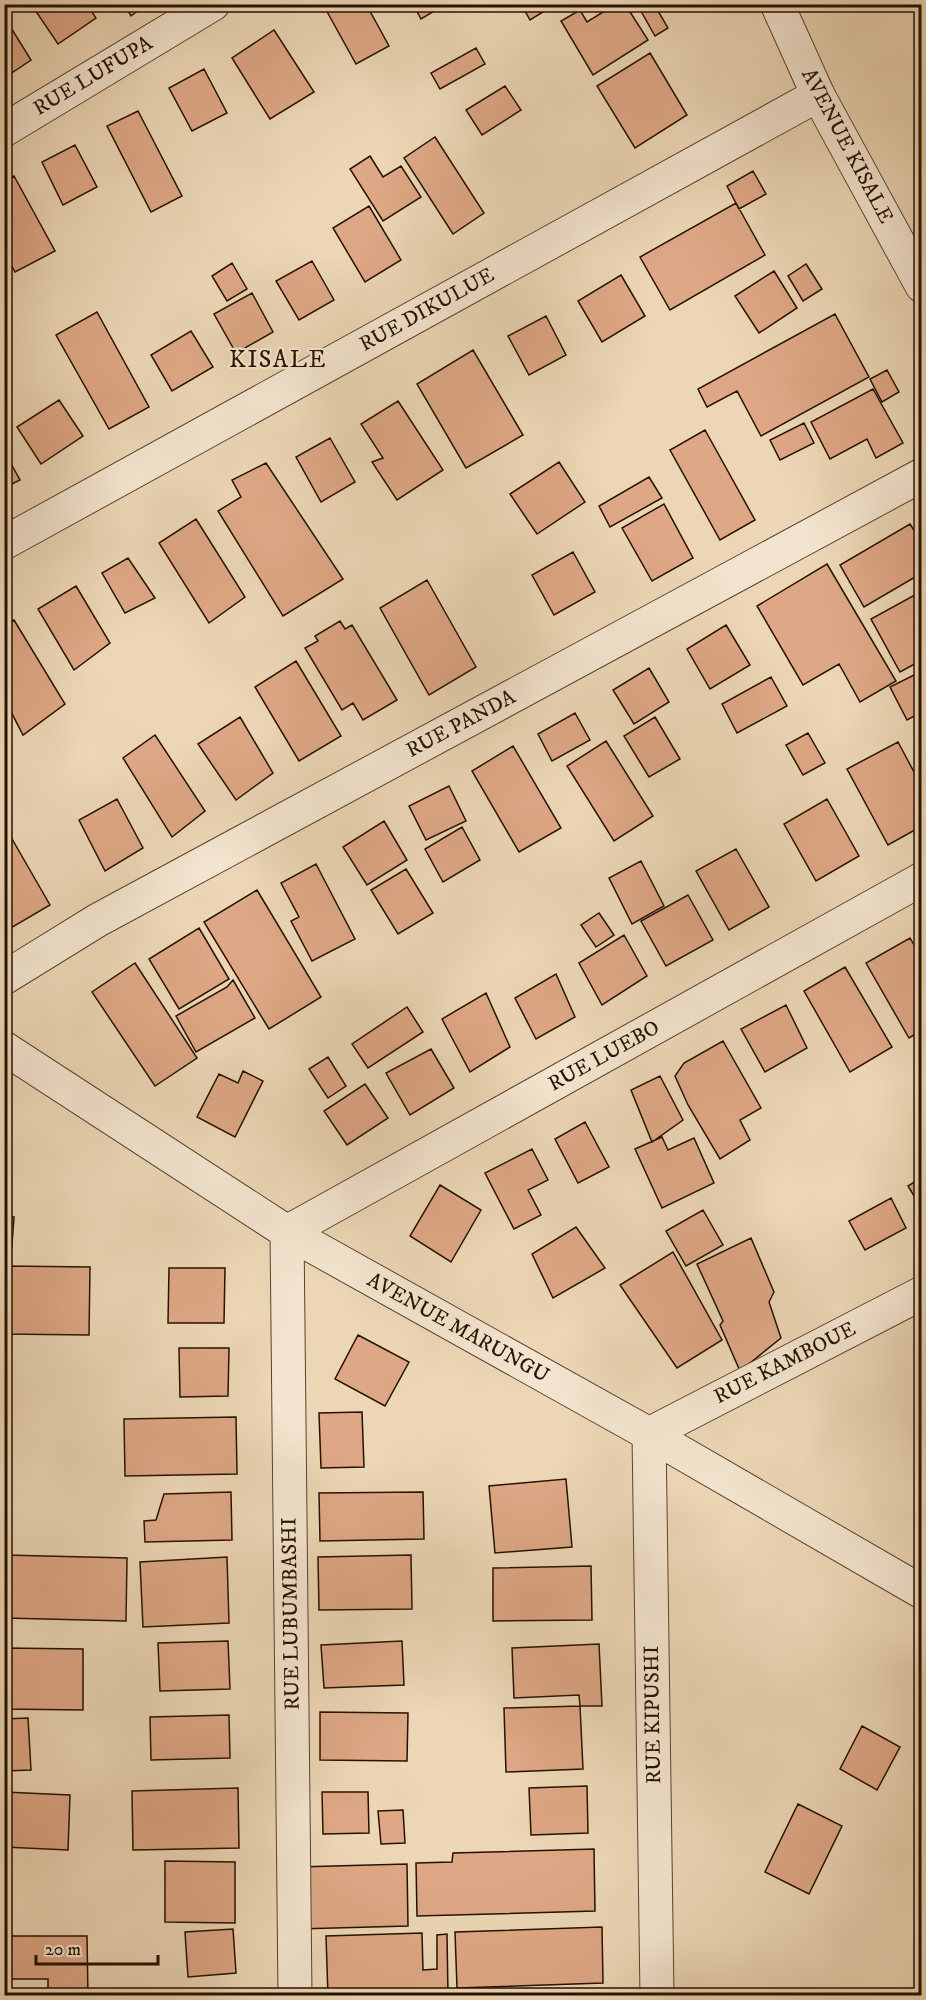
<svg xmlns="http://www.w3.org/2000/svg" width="926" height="2000" viewBox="0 0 926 2000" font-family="'IM FELL DW Pica',serif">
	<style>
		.building { fill: #dea785; stroke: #261101; stroke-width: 1.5 }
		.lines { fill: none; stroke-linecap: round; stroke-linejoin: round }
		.minor-casing { stroke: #58422e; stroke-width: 35 }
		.tertiary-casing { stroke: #58422e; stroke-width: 35 }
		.minor { stroke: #f3e4cf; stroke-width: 33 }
		.tertiary { stroke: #f3e4cf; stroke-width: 33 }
		.labels { text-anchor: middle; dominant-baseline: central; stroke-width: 4.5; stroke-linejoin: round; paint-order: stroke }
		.street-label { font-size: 21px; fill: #261101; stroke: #f3e4cf }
		.quarter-label { font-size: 24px; letter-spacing: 1.5px; fill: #261101; stroke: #f3e4cf }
	</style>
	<rect width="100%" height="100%" fill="#ecd6b5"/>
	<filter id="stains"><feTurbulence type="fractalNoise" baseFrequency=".00333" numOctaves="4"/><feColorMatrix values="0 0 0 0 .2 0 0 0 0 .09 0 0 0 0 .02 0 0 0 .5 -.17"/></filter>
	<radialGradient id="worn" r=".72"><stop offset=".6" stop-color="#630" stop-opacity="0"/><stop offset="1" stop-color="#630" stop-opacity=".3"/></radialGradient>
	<path class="building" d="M31,4H87L96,18L58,44Z
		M124,4H147L131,16Z
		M330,4H366L389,46L356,64L325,8Z
		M413,4H446L421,19Z
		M521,4H556L530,20Z
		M616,4H625L648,40L593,75L561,21L580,10L587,22Z
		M637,4H654L668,28L655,36Z
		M8,23L31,60L4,78V25Z
		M274,30L314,92L270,119L232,58Z
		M476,48L485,64L440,89L431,73Z
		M650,53L687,115L635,148L597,86Z
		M204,69L227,113L192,131L169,88Z
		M505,86L521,110L482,135L466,110Z
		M138,111L182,196L151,212L107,126Z
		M435,137L484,213L453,234L404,158Z
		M75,145L97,187L63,205L42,162Z
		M370,156L383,177L401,166L421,197L383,221L350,169Z
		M753,171L766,194L739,209L727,186Z
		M14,176L55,251L15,272L4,252V181Z
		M736,203L765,255L670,310L640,257Z
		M369,206L401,260L365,282L333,228Z
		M312,261L334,300L299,320L276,281Z
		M232,263L247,289L227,301L212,276Z
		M806,264L822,289L803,301L788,276Z
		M774,271L797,308L759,333L735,296Z
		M621,275L645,316L602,342L578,301Z
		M252,293L273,332L236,353L214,314Z
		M97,312L149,407L109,429L56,335Z
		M835,314L869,377L761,436L737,391L707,407L698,389Z
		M546,316L566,355L529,375L508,336Z
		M191,331L213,367L172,391L151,355Z
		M473,350L523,435L466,468L417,384Z
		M887,370L899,392L882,402L870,379Z
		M873,389L903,443L876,458L867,439L830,459L811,422Z
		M59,400L83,436L41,464L17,427Z
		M398,401L443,470L397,500L372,462L383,458L361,424Z
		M804,423L814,443L780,460L770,440Z
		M705,430L755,520L720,540L670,450Z
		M330,438L355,482L321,502L296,457Z
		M4,451L20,480L4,488Z
		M559,462L585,502L537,534L510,494Z
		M266,463L343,579L283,616L218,511L241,497L232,480Z
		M649,477L662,498L610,527L599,506Z
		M664,504L693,558L652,581L622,528Z
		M196,519L245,597L209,623L159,543Z
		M910,524L922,543V573L864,607L840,565Z
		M573,552L595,592L554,615L532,575Z
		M128,558L155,598L125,613L102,573Z
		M827,564L896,681L860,702L839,664L803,685L757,606Z
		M427,580L476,667L429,695L380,608Z
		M76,586L110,643L74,670L38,609Z
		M922,591V660L900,672L871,619Z
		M14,620L65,704L23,735L4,698V625Z
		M340,621L345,629L352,625L397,700L363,720L353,703L342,710L305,648L318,641L315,636Z
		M726,625L750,665L710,689L687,649Z
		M296,661L341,736L299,761L255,687Z
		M649,668L669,702L634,724L613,690Z
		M922,671V712L907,720L890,687Z
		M771,677L787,706L737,733L722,704Z
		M575,713L590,740L552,761L538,734Z
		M240,717L273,773L236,800L198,744Z
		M655,717L680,759L649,777L624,736Z
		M808,733L825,763L803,775L786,745Z
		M155,735L205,811L172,837L123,758Z
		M606,741L653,816L614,841L567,766Z
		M898,742L922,787V826L888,845L847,769Z
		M513,746L561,828L519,852L472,771Z
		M449,786L466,821L426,840L409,806Z
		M117,799L143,848L105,871L79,820Z
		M827,799L859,856L816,881L784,824Z
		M384,821L407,860L367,885L343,847Z
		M4,825L50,905L4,932Z
		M462,827L480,860L443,882L425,849Z
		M736,849L769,907L729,930L696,871Z
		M641,861L664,906L632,924L609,878Z
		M316,864L355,939L312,961L291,921L299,917L281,883Z
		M406,869L433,913L398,934L371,890Z
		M257,890L321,997L269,1029L204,922Z
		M688,895L713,940L666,966L641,921Z
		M599,913L614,935L596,947L581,925Z
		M199,928L229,979L179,1009L149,959Z
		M624,935L647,976L602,1005L579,963Z
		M910,938L922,959V1030L909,1038L866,963Z
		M135,963L197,1058L155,1086L92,992Z
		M845,967L892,1047L850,1072L804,991Z
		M556,974L575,1017L536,1039L515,998Z
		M233,980L255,1018L196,1052L176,1016L227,987Z
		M486,993L510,1047L470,1072L442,1019Z
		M786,1005L807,1048L765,1072L741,1029Z
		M407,1007L423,1032L368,1068L352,1044Z
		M723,1041L761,1108L740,1120L750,1140L720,1159L688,1105L675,1076L684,1063Z
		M431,1049L454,1088L410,1115L386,1073Z
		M328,1057L346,1086L328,1098L309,1069Z
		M243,1071L263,1081L235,1137L197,1117L219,1074L238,1083Z
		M660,1076L683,1120L652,1142L631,1090Z
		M365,1084L388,1118L347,1145L324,1111Z
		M585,1122L609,1167L578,1183L555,1139Z
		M662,1137L668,1150L694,1138L714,1183L662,1208L635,1149Z
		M532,1149L548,1180L528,1190L541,1215L514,1229L485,1173Z
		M922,1177V1209L908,1186Z
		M440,1185L481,1210L451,1262L410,1236Z
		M891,1198L906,1228L865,1250L849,1221Z
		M703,1210L723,1245L686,1266L666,1231Z
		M4,1216L14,1217L11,1257H4Z
		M576,1227L605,1268L553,1298L532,1254Z
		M751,1238L774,1292L769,1302L781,1338L740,1371L720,1325L723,1321L697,1264Z
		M673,1252L722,1340L677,1368L620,1285Z
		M4,1266L90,1267L89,1335L4,1334Z
		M169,1268H225L224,1323H168Z
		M358,1335L409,1362L385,1406L335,1379Z
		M179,1348H229L228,1396L180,1397Z
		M362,1412L364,1467L321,1468L319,1413Z
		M236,1417L237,1474L125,1476L124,1419Z
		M4,1439H11V1480H4Z
		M566,1479L572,1547L495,1553L489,1486Z
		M231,1492L232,1540L145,1542L144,1521L156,1520L164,1494Z
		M423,1492L424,1539L320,1541L319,1493Z
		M4,1500H11L10,1540L4,1539Z
		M4,1555L127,1558L126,1621L4,1618Z
		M411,1555L412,1609L319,1610L318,1557Z
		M227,1557L229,1623L143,1627L140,1562Z
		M591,1566L592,1620L493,1621V1568Z
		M228,1641L230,1689L160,1691L158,1643Z
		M402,1641L404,1685L324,1688L321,1645Z
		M599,1644L602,1706H580L579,1695L514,1698L512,1648Z
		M4,1648L83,1649V1710L4,1709Z
		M580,1706L583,1769L506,1772L504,1708Z
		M320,1712L408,1713L407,1761L320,1760Z
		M229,1715L230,1758L151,1760L150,1717Z
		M28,1718L31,1770L4,1771V1719Z
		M862,1726L900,1747L877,1790L840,1769Z
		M587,1786L588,1833L531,1835L529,1788Z
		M238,1788L239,1848L133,1850L132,1791Z
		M4,1792L70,1795L68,1850L4,1847Z
		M322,1792H368L369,1833L323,1834Z
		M798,1804L842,1826L809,1894L765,1872Z
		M403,1810L405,1843L381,1844L378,1811Z
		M594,1849L595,1911L417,1916L416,1863L452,1862L453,1853Z
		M165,1861L235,1862V1923L165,1922Z
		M407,1864L408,1926L298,1929L297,1867Z
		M602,1927L603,1983L457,1988L455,1932Z
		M233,1929L236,1973L188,1977L185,1932Z
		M422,1933L423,1970L437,1969V1935L447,1934L448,1995L328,1996L326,1936Z
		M4,1936H87L88,1996H48V1979H4Z"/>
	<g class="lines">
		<defs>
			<path id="minor" d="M4,130L213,4
				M4,543L818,95
				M4,978L98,920L922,475
				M4,1048L287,1232L649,1434L922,1592
				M295,1996L287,1232L922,879
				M657,1996L649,1434L922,1293"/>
			<path id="tertiary" d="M777,4L818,95L922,286"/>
		</defs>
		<use href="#minor" class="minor-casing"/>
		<use href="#tertiary" class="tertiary-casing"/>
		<use href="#minor" class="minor"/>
		<use href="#tertiary" class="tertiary"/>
	</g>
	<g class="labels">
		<g class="street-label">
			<text transform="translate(93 76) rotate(-31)">RUE LUFUPA</text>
			<text transform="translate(847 146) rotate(62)">AVENUE KISALE</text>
			<text transform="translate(427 310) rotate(-29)">RUE DIKULUE</text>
			<text transform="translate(461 724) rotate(-28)">RUE PANDA</text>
			<text transform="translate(604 1056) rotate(-29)">RUE LUEBO</text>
			<text transform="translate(458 1328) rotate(29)">AVENUE MARUNGU</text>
			<text transform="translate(785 1363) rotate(-27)">RUE KAMBOUE</text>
			<text transform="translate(291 1614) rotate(-91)">RUE LUBUMBASHI</text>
			<text transform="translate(653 1715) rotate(-91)">RUE KIPUSHI</text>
		</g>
		<g class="quarter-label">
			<text x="278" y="360">KISALE</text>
		</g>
	</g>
	<rect width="926" height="2000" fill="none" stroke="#ecd6b5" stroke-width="24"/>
	<rect x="6" y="6" width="914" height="1988" fill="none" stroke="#261101" stroke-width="3"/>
	<rect x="12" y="12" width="902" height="1976" fill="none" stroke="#261101" stroke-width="1.5"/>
	<path d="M36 1955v9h122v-9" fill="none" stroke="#261101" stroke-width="3"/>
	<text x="45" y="1955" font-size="18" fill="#261101" stroke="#f3e4cf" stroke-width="4.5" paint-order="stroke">20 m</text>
	<rect width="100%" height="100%" filter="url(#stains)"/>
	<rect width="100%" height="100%" fill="url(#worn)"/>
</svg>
